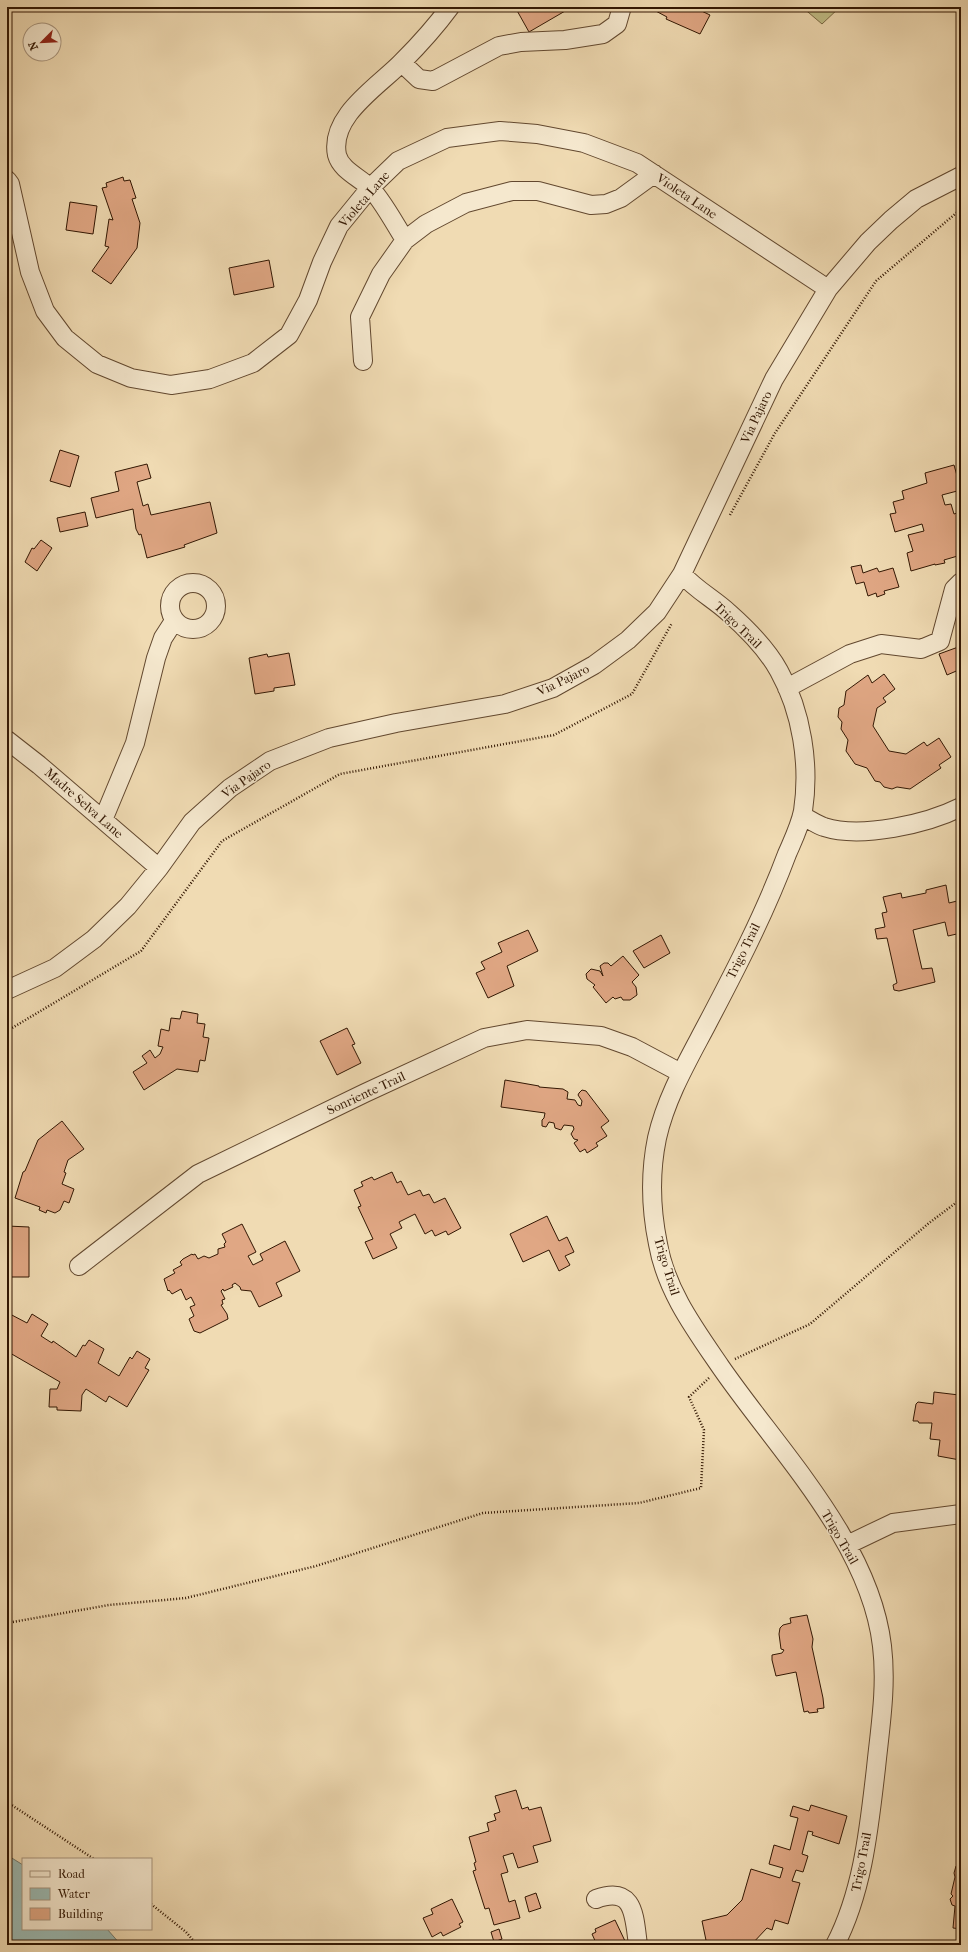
<svg xmlns="http://www.w3.org/2000/svg" width="968" height="1952" viewBox="0 0 968 1952" font-family="'IM FELL French Canon',serif">
	<style>
		.green { fill: #c1be87; stroke: #7a6a45 }
		.water { fill: #9bbab3; stroke: #71796d }
		.building { fill: #e0a784; stroke: #321703 }
		.lines { fill: none; stroke-linecap: round; stroke-linejoin: round }
		.minor-casing { stroke: #62482f; stroke-width: 20 }
		.path { stroke: #321703; stroke-width: 2.5; stroke-dasharray: 1 2; stroke-linecap: butt }
		.minor { stroke: #f5e8ce; stroke-width: 18 }
		.labels { text-anchor: middle; dominant-baseline: central; stroke-width: 3; stroke-linejoin: round; paint-order: stroke }
		.street-label { font-size: 13px; fill: #321703; stroke: #f5e8ce }
	</style>
	<rect width="100%" height="100%" fill="#f0dbb3"/>
	<filter id="stains"><feTurbulence type="fractalNoise" baseFrequency=".005" numOctaves="4"/><feColorMatrix values="0 0 0 0 .2 0 0 0 0 .09 0 0 0 0 .02 0 0 0 .5 -.17"/></filter>
	<radialGradient id="worn" r=".72"><stop offset=".6" stop-color="#630" stop-opacity="0"/><stop offset="1" stop-color="#630" stop-opacity=".3"/></radialGradient>
	<path class="green" d="M802,7H840L822,24Z"/>
	<path class="water" d="M7,1855L23,1865V1929H107L121,1945H7Z"/>
	<path class="building" d="M515,7H572L529,32Z
		M653,7H693L710,15L700,34L666,19L667,17L652,9Z
		M123,177L124,181L130,180L136,198L132,199L140,223L137,248L111,284L92,271L109,247L105,246L109,219L113,220L102,188L107,187L106,183Z
		M70,202L97,206L93,234L66,230Z
		M269,260L274,287L234,295L229,268Z
		M60,450L79,456L70,487L50,481Z
		M147,464L151,478L137,482L143,506L148,504L151,515L210,502L217,533L184,545L185,547L147,558L141,534L139,535L136,529L133,509L96,518L91,498L119,491L115,472Z
		M954,465L961,490L942,495L945,505L951,504L954,514L957,513L961,537V541L957,542L961,555L944,560L945,563L935,565V564L911,571L907,553L913,551L908,535L924,531L922,524L895,532L890,514L896,513L893,502L904,499L902,491L927,483L925,473Z
		M85,512L88,526L60,532L57,518Z
		M41,540L52,548L37,571L25,562L32,548L34,549Z
		M861,565L863,573L877,568L879,572L893,568L899,587L884,591L885,594L877,597L876,593L868,596L864,582L856,584L851,567Z
		M961,646V669L947,675L939,654Z
		M289,653L295,685L274,688V691L255,694L249,658L267,654L268,657Z
		M884,674L895,689L883,698L886,702L877,708L873,726L889,751L906,754L924,742L927,746L939,738L951,757L939,765L941,768L910,789L897,787L892,789L884,787L880,782L875,781L867,768L855,764L846,751L848,740L841,729L842,722L838,717L839,708L844,705L846,691L868,675L872,683Z
		M946,885L949,903L961,900V933L948,936L945,922L913,930L922,969L932,968L935,982L899,991L894,990L893,985L897,983L887,938L877,939L875,929L885,927L882,913L887,912L883,897L901,893L902,898L926,893V890Z
		M528,930L538,951L507,966L514,986L488,998L476,973L485,969L481,962L502,952L498,943Z
		M661,935L670,953L644,968L633,951Z
		M623,956L639,975L632,982L636,987L637,995L630,1000H623L621,997L615,999L613,997L606,1003L593,987L595,985L587,979L586,974L591,969L600,971L603,976L600,966L604,963H608L611,966Z
		M182,1011L198,1014L197,1023L205,1024L203,1037L209,1038L205,1061L200,1060L198,1072L177,1069L144,1090L133,1072L147,1063L142,1056L150,1050L155,1058L160,1054L163,1047L158,1046L161,1029L169,1031L171,1018L180,1019Z
		M347,1028L355,1044L352,1045L361,1063L337,1075L320,1041Z
		M505,1080L539,1086V1087L563,1089L568,1092L567,1099L575,1100L578,1105L581,1106L582,1101L578,1095L579,1093L582,1090L586,1091L609,1121L601,1127L607,1136L596,1143L598,1146L587,1153L585,1149L580,1152L574,1143L578,1140L574,1139L571,1134L574,1129L573,1126L564,1125L561,1130L555,1128L554,1123L549,1122L546,1127L542,1126V1120L544,1118L545,1113L501,1107Z
		M62,1121L84,1149L68,1160L64,1172L66,1173L62,1184L74,1189L69,1203L64,1201L60,1210L55,1213L47,1210L46,1213L39,1210L40,1207L15,1198L23,1172L25,1171L38,1140Z
		M392,1172L397,1183L401,1181L408,1195L420,1190L423,1196L429,1194L434,1203L445,1198L461,1228L448,1235L446,1231L435,1236L432,1230L425,1234L415,1214L399,1222L402,1228L390,1234L397,1248L373,1259L365,1242L373,1239L358,1207L361,1206L354,1190L363,1186L361,1182L372,1177L374,1180Z
		M547,1216L559,1241L567,1237L574,1252L565,1256L570,1265L559,1271L549,1250L523,1262L510,1234Z
		M242,1224L256,1252L248,1256L253,1265L263,1260L260,1254L285,1241L300,1271L276,1283L282,1296L259,1307L251,1291L241,1290L240,1287L235,1283L232,1285L233,1287L224,1291L223,1289L221,1291L225,1299L222,1300L223,1304L221,1305L227,1314L228,1319L200,1333L194,1331L189,1319L194,1316L190,1307L195,1305L191,1297L186,1300L181,1289L172,1294L169,1290L168,1291L164,1279L175,1273L173,1270L182,1265L180,1262L183,1259L192,1254L193,1255L195,1254L198,1259L204,1256L209,1258L218,1254V1249L225,1247L224,1244L226,1242L222,1234Z
		M7,1226L29,1227V1277H7Z
		M8,1313L27,1323L32,1314L48,1324L41,1336L52,1343L53,1341L76,1357L83,1345L85,1346L89,1340L104,1349L98,1363L119,1376L130,1357L132,1359L137,1351L150,1359L145,1368L149,1370L127,1407L109,1396L106,1402L86,1389L82,1395L81,1411L57,1410V1407H49L50,1389H57L60,1382L10,1353L7,1359Z
		M934,1392L959,1395L958,1406H961L960,1460L938,1456L940,1440L930,1439L932,1423H919L918,1421H913L916,1404L918,1402L933,1404Z
		M807,1615L813,1639L812,1647L823,1698L824,1708L817,1709L818,1712L809,1713L808,1711L804,1712L796,1672L776,1676L772,1660V1655L782,1653L784,1650L781,1649L779,1634L780,1628L783,1625L791,1623L790,1618Z
		M516,1790L522,1809L528,1807L529,1810L541,1807L551,1841L533,1846L538,1862L518,1868L513,1853L503,1856L508,1872L501,1874L509,1902L515,1900L520,1918L494,1925L489,1908L485,1909L473,1871L476,1870L474,1863L476,1862L469,1837L489,1831L487,1823L496,1820L494,1814L500,1812L495,1796Z
		M811,1805L847,1816L839,1844L812,1835L813,1832L808,1831L802,1854L808,1856L803,1872L796,1870L792,1881L800,1883L788,1924L775,1920L772,1930L767,1928L751,1945H707L702,1921L727,1915L742,1900L751,1869L780,1878L783,1868L769,1864L774,1845L790,1850L798,1818L790,1816L793,1806L809,1811Z
		M956,1866L961,1867V1929L953,1928L955,1906L952,1905L950,1899L953,1896L951,1894L955,1877L954,1873Z
		M536,1893L541,1908L529,1912L525,1897Z
		M452,1899L463,1922L459,1924L461,1927L443,1936L441,1932L432,1937L423,1918L433,1914L431,1909Z
		M615,1920L625,1941L615,1945H597L592,1934L596,1932L595,1929Z
		M499,1929L502,1939L494,1942L491,1932Z"/>
	<g class="lines">
		<defs>
			<path id="minor" d="M402,63L419,79L433,81L499,46L521,42L565,40L603,34L617,24L621,10
				M7,180L10,184L30,272L45,311L65,338L97,364L131,378L171,385L210,379L253,363L289,335L308,300L322,262L339,226L370,188L398,161L447,138L500,131L537,134L584,143L637,163L828,289
				M405,240C396,226 380,196 369,187C359,177 341,170 337,155C329,116 379,86 402,62C419,45 436,26 450,7
				M363,361L360,317L381,274L405,240L426,224L466,203L512,191H538L591,205L606,204L621,198L654,174
				M682,574C696,590 714,599 729,613C747,629 767,649 779,671C802,712 810,765 803,811C800,826 793,840 787,854C765,913 735,971 706,1026C687,1062 666,1098 657,1138C650,1172 651,1210 658,1244C666,1290 694,1328 720,1366C777,1449 870,1542 882,1646C887,1687 880,1728 876,1768C869,1828 863,1891 835,1945
				M170 606a23 23 0 1 1 46 0a23 23 0 1 1-46 0Z
				M787,688L850,654L881,644L921,649L940,641L954,589L961,582
				M7,740L39,765L159,868
				M802,816C809,819 816,824 824,827C861,839 927,824 961,807
				M103,820L135,743L156,658L163,638L174,621
				M7,990L55,968L94,939L128,906L159,868L192,822L230,788L270,761L329,738L396,723L505,704L553,688L594,665L628,640L657,612L682,574L774,379L828,289L868,242L891,220L916,199L961,176
				M79,1266L198,1174L365,1093L484,1038L527,1030L601,1036L632,1047L681,1073
				M847,1545L893,1523L961,1514
				M596,1899C635,1885 634,1916 638,1945"/>
		</defs>
		<use href="#minor" class="minor-casing"/>
		<path class="path" d="M730,515L775,433L876,281L961,209
			M7,1031L141,951L222,841L340,774L554,735L632,694L672,623
			M735,1359L810,1324L929,1223L961,1199
			M7,1623L109,1605L186,1598L316,1566L483,1513L639,1503L701,1488L704,1430L689,1397L709,1378
			M7,1802L94,1859
			M151,1904L186,1932L197,1945"/>
		<use href="#minor" class="minor"/>
	</g>
	<g class="labels">
		<g class="street-label">
			<text transform="translate(687 196) rotate(34)">Violeta Lane</text>
			<text transform="translate(364 199) rotate(-49)">Violeta Lane</text>
			<text transform="translate(756 417) rotate(-65)">Via Pajaro</text>
			<text transform="translate(738 625) rotate(44)">Trigo Trail</text>
			<text transform="translate(563 680) rotate(-26)">Via Pajaro</text>
			<text transform="translate(246 779) rotate(-35)">Via Pajaro</text>
			<text transform="translate(84 803) rotate(41)">Madre Selva Lane</text>
			<text transform="translate(743 951) rotate(-64)">Trigo Trail</text>
			<text transform="translate(366 1093) rotate(-25)">Sonriente Trail</text>
			<text transform="translate(667 1266) rotate(73)">Trigo Trail</text>
			<text transform="translate(840 1537) rotate(60)">Trigo Trail</text>
			<text transform="translate(861 1862) rotate(-79)">Trigo Trail</text>
		</g>
	</g>
	<rect width="968" height="1952" fill="none" stroke="#f0dbb3" stroke-width="24"/>
	<rect x="8" y="8" width="952" height="1936" fill="none" stroke="#321703" stroke-width="2"/>
	<rect x="12" y="12" width="944" height="1928" fill="none" stroke="#321703"/>
	<rect x="22" y="1858" width="130" height="72" fill="#f5e8ce" stroke="#a7947d"/>
	<rect x="30" y="1871" width="20" height="6" fill="#f5e8ce" stroke="#a7947d"/>
	<text x="58" y="1878" font-size="12" fill="#321703">Road</text>
	<rect x="30" y="1888" width="20" height="12" fill="#9bbab3" stroke="#a7947d"/>
	<text x="58" y="1898" font-size="12" fill="#321703">Water</text>
	<rect x="30" y="1908" width="20" height="12" fill="#e0a784" stroke="#a7947d"/>
	<text x="58" y="1918" font-size="12" fill="#321703">Building</text>
	<g transform="translate(42 42) rotate(246)"><circle r="19" fill="#f5e8ce" stroke="#a7947d"/>
	<path d="M0-3L7 15L0 10L-7 15Z" fill="#8f2418"/>
	<text y="-6" font-size="11" font-weight="bold" text-anchor="middle" fill="#321703">N</text>
	</g>
	<rect width="100%" height="100%" filter="url(#stains)"/>
	<rect width="100%" height="100%" fill="url(#worn)"/>
</svg>
